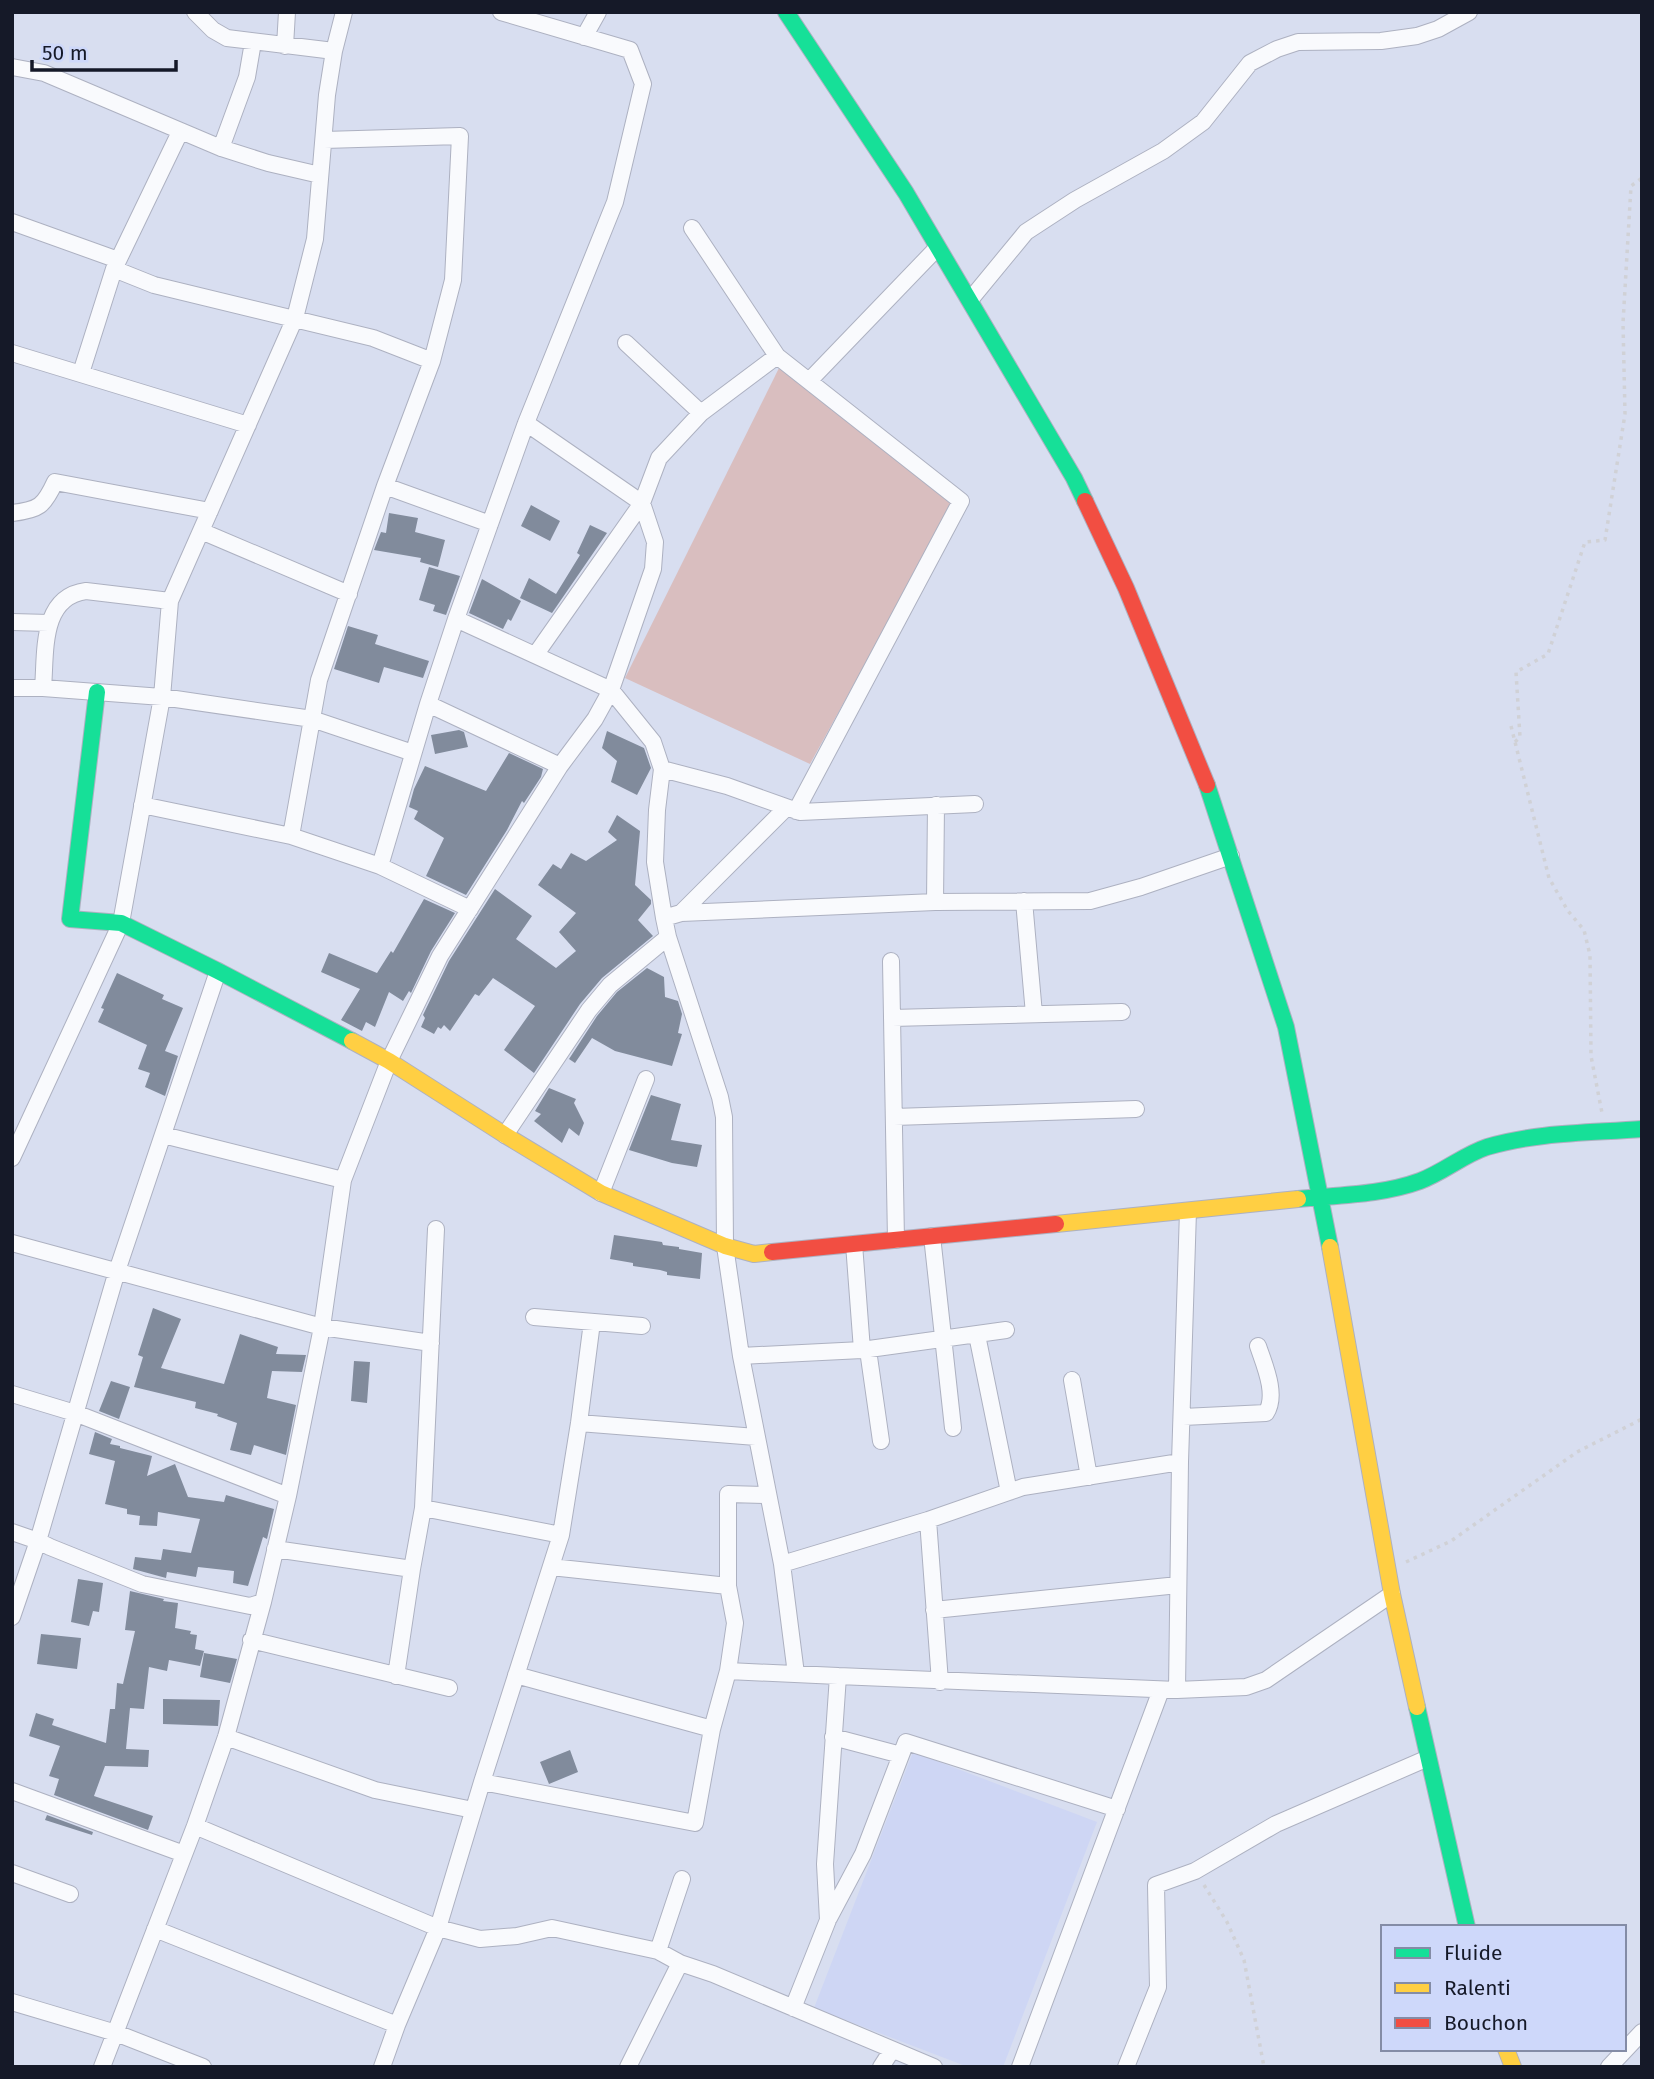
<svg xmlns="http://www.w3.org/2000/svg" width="1654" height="2079" viewBox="0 0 1654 2079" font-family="'Fira Sans',sans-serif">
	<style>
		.built { fill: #ced6f4 }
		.green { fill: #d9bebf }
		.building { fill: #818b9c }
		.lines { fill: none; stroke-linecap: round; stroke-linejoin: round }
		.street-casing { stroke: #adb1c1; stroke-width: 18 }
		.fast-casing { stroke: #adb1c1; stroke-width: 18 }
		.slow-casing { stroke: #adb1c1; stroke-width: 18 }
		.jam-casing { stroke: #adb1c1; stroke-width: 18 }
		.path { stroke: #d0d1d6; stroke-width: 3.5; stroke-dasharray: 3.5 5; stroke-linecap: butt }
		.street { stroke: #f9fafd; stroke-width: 16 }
		.fast { stroke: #16e098; stroke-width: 16 }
		.slow { stroke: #ffcf43; stroke-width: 16 }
		.jam { stroke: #f24e42; stroke-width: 16 }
	</style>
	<rect width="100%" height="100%" fill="#d8def0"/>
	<path class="built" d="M913,1752L1097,1822L1003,2067H968L814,2008Z"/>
	<path class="green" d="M780,366L953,504L810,764L625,678Z"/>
	<path class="building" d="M531,505L560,521L550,541L521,526Z
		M389,513L418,518L415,532L445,540L438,567L420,562L421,558L374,550L381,532L386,533Z
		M590,525L607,533L552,613L520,598L529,578L556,594L580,555L577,553Z
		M429,567L460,576L446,615L433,611L435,605L419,600Z
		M482,579L521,601L511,621L508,619L503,629L469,613Z
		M348,626L378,635L375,644L429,661L423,678L384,667L379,683L334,669Z
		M459,730L464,732L468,747L435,754L431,735Z
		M607,731L644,748L651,768L637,795L611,782L617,761L602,748Z
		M509,753L543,769L541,777L524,803L522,801L507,830L466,895L426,876L444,838L414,819L418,811L409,807L414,789L425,766L486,791Z
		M617,815L640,831L635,885L651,900V904L638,920L653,936L602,978L580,1004L534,1073L504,1050L535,1006L493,978L479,996L475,994L450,1031L444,1025L441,1029L438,1027L434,1034L421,1027L425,1018L423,1015L449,961L495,889L532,916L516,939L556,968L576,951L559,932L576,913L538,885L553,864L561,869L571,853L586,861L617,840L608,832Z
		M424,899L455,913L431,951L411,993L409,991L403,1001L389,992L375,1027L366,1022L362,1031L341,1020L360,989L321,972L329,953L377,973L391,951L393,953Z
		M647,968L664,977L665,997L678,1001L682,1014L678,1033L682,1034L672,1066L615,1051L592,1038L575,1063L569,1059L597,1016L617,992Z
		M117,973L164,995L162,999L183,1008L165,1051L178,1056L165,1096L145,1087L150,1073L138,1069L147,1045L98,1022L104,1009L101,1008Z
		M549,1088L576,1099L574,1103L584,1123L579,1136L569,1128L562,1143L534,1121L541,1114L535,1111Z
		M651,1095L681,1104L671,1140L702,1145L697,1167L672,1163L629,1150Z
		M614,1235L662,1242L663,1245L679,1247V1249L702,1253L700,1279L667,1275V1272L660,1270L633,1266V1263L610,1259Z
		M153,1308L181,1319L161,1368L224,1384L240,1334L278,1347L276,1354L306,1355L302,1372L272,1371L267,1398L296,1405L286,1455L254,1445L251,1455L230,1450L237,1423L217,1416L218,1414L195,1408L196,1402L134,1387L143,1357L138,1355Z
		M354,1361L370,1362L367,1403L351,1401Z
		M111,1381L130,1387L119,1419L99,1411Z
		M95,1432L112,1439L110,1444L120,1446V1448L152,1456L147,1476L175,1464L188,1497L224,1502L226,1495L274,1509L267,1539L263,1537L248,1586L233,1583L234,1571L198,1567L196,1577L167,1572L166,1578L133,1569L135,1557L161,1560L163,1549L191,1553L200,1519L158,1512L157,1526L139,1525L140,1516L127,1514V1509L105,1504L115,1461L89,1454Z
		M78,1579L103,1583L99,1612L93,1611L89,1626L71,1622Z
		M130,1591L164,1599L163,1601L178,1603L175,1628L191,1631L190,1634L197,1635L195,1649L204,1651L200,1666L169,1660L167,1671L149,1667L144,1709L130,1708L126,1749L149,1750L148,1767L105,1766L94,1796L153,1816L148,1830L54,1795L59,1779L49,1776L60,1746L29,1736L36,1713L54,1719L52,1725L106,1743L110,1709H115L117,1683L123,1684L135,1631L125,1630Z
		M41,1634L81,1638L77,1669L37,1664Z
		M204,1653L237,1659L230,1683L200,1677Z
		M163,1699L220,1700L218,1726L163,1724Z
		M570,1750L578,1772L549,1784L540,1762Z
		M47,1815L93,1832L92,1835L45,1820Z"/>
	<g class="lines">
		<defs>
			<path id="street" d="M195,12L213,30L227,38L334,51
				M584,37L598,12
				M285,46L287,12
				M12,67L44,73L221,148L268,163L320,175
				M221,148L247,77L253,42
				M12,222L118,260
				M692,228L777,356L961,501L796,811
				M114,269L154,285L373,338L432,361
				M970,300L1026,232L1075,200L1163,151L1203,122L1250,63L1277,49L1298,42L1381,41L1417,36L1438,29L1469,12
				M626,343L701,413
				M12,353L248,425
				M81,373L114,269L180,132
				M809,381L937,248
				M385,486L490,524
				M12,513C39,510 44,506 55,482L210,511
				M201,531L349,594
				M456,619L611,690L653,742L662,769L657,810L655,862L664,918L668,937L720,1097L724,1117L725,1246L741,1356L782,1564L796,1674
				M12,622L49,623
				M536,654L642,503L659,458L701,413L777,356
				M12,688H43L162,697L312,719L413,753
				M43,688C46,653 40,597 86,591L170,601
				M428,704L560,766
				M662,769L727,786L800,812L975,804
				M142,805L291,836L380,866L470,909
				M291,836L319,680L385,486L432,361L453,280L460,136L324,140
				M380,866L428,704L456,619L526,423L615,202L643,84L630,50L501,12
				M1024,901L1034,1014
				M935,902L936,805
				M681,913L786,808
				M664,918L681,913L935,902L1090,901L1141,887L1231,856
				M891,961L896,1240
				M892,1018L1122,1012
				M894,1117L1136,1109
				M163,1135L343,1180
				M505,1135L589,1010L610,985L668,937
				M12,1158L121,923L162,697L170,601L295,318L315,239L327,95L334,51L344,12
				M601,1193L646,1079
				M932,1236L953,1428
				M12,1243L322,1327L431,1343
				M854,1244L862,1350
				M534,1317L642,1326
				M977,1335L1009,1492
				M868,1350L881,1441
				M741,1356L862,1350L1006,1330
				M1072,1380L1089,1477
				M12,1394L75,1413L288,1496
				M1183,1417L1266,1413C1278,1395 1264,1364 1258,1346
				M579,1423L756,1437
				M423,1508L561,1535
				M928,1520L940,1682
				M12,1532L38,1541L50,1547L142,1584L250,1606L263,1602
				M275,1549L412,1569
				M782,1564L928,1520L1023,1487L1180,1462
				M551,1567L728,1586
				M934,1610L1178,1585
				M12,1617L38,1541L117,1271L218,971
				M251,1640L449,1688
				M728,1671L838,1676L825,1864L828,1920L793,2008
				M516,1675L712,1729
				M396,1676L412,1569L423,1508L436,1229
				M838,1676L1177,1690L1246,1687L1266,1680L1392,1594
				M1177,1690L1180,1462L1188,1211
				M226,1737L375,1790L473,1810
				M833,1737L901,1755
				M482,1782L695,1823L712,1729L728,1671L735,1623L728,1586V1494L767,1495
				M12,1791L184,1854
				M195,1826L438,1928L480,1939L517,1936L552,1928L658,1951L680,1963L713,1974L934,2067
				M12,1873L70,1894
				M829,1918L863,1854L906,1742L1117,1809
				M155,1929L397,2025
				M658,1951L682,1879
				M12,2002L116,2033L203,2067
				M102,2067L195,1826L226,1737L263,1602L288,1496L322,1327L343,1180L389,1061L440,956L560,766L595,719L611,690L653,569L655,542L642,503L526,423
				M382,2067L397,2025L438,1928L482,1782L561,1535L579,1423L592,1322
				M628,2067L680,1963
				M881,2067L892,2050
				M1020,2067L1161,1690
				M1126,2067L1158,1987L1156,1885L1195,1871L1276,1824L1428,1758
				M1609,2067L1642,2032"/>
			<path id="fast" d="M786,12L906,193L1074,478L1085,501
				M97,692L70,919L121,923L218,971L352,1041
				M1207,785L1286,1027L1330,1247
				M1298,1199C1338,1195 1382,1195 1420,1181C1444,1172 1463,1155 1487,1147C1537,1132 1591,1133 1642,1129
				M1417,1707L1467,1927"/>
			<path id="slow" d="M352,1041L389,1061L505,1135L601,1193L725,1246L754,1254L772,1252
				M1056,1224L1298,1199
				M1330,1247L1392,1594L1417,1707
				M1506,2049L1513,2067"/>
			<path id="jam" d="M1085,501L1126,588L1207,785
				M772,1252L1056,1224"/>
		</defs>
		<use href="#street" class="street-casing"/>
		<use href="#fast" class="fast-casing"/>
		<use href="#slow" class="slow-casing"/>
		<use href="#jam" class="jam-casing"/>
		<path class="path" d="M1511,726L1549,878L1568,911L1584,930L1590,955L1591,1056L1602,1113
			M1515,742L1520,737L1516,672L1548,654L1585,542L1605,540L1625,414L1623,323L1631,186L1642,178
			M1406,1562L1451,1541L1577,1452L1642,1419
			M1204,1885L1227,1922L1244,1960L1264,2067"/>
		<use href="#street" class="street"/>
		<use href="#fast" class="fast"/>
		<use href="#slow" class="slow"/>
		<use href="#jam" class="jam"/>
	</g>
	<rect width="1654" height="2079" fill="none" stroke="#151928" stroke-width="28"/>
	<rect x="1381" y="1925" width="245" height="126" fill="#ced8fa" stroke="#848ca6" stroke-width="2"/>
	<rect x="1395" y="1948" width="35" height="10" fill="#16e098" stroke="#848ca6" stroke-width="2"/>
	<text x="1444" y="1960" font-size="21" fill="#151928">Fluide</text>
	<rect x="1395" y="1983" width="35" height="10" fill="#ffcf43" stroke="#848ca6" stroke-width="2"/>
	<text x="1444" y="1995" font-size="21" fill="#151928">Ralenti</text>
	<rect x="1395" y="2018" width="35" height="10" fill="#f24e42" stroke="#848ca6" stroke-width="2"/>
	<text x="1444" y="2030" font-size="21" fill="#151928">Bouchon</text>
	<path d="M32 60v10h144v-10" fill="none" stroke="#151928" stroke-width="3.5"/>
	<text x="42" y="60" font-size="21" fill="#151928" stroke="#ced8fa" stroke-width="5" paint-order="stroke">50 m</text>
</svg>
